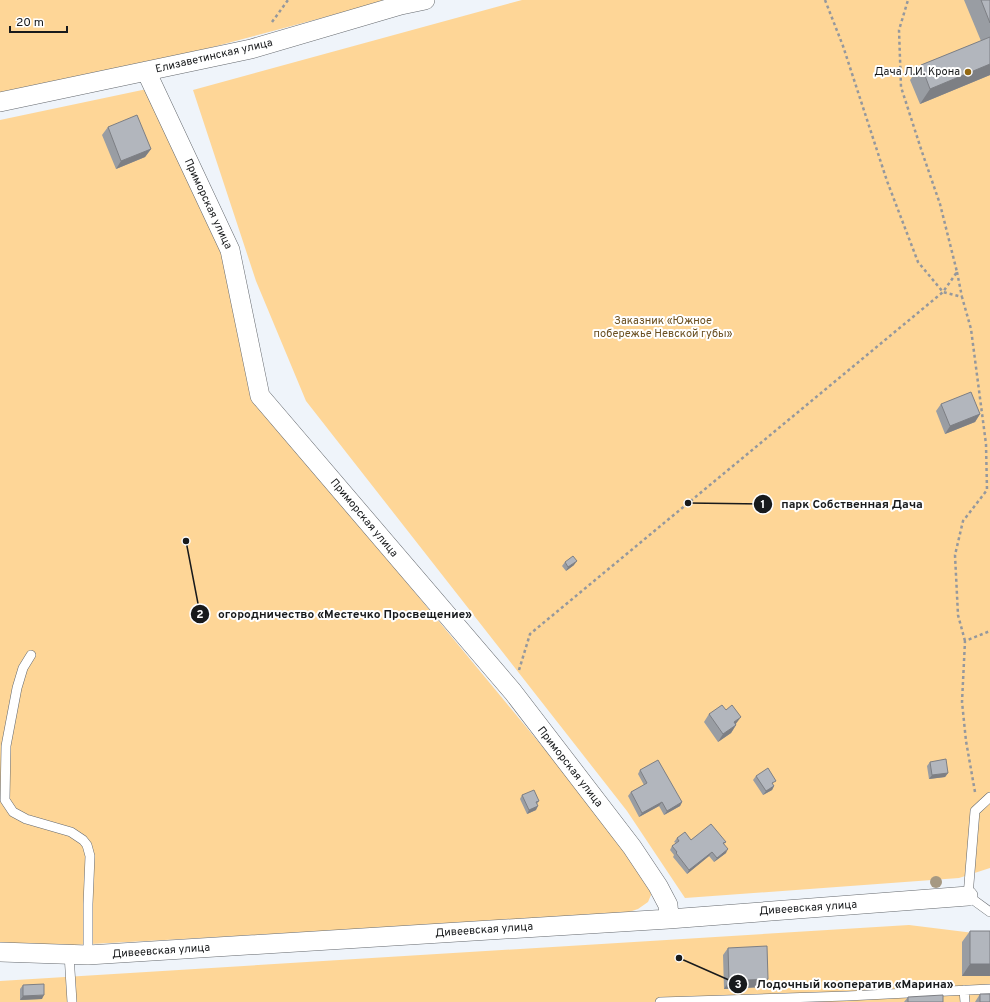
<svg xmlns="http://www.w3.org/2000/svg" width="990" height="1002" viewBox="0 0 990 1002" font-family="Overpass,sans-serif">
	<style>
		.green { fill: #fed697 }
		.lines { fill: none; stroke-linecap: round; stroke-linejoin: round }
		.service-casing { stroke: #65696e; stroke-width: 10 }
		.minor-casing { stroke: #65696e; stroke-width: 20 }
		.path { stroke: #95989d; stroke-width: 2.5; stroke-dasharray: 3 3; stroke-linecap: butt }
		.service { stroke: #fff; stroke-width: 9 }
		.minor { stroke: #fff; stroke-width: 19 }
		.tree { fill: #a69982 }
		.wall { fill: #999da3 }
		.shaded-wall { fill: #7d7f84 }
		.building { fill: #b2b6bd; stroke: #7d7f84 }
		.poi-dot { fill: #936812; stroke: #fff; stroke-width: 1.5 }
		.labels { text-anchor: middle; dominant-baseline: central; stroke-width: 4; stroke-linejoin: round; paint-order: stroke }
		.street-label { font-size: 11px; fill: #181a1c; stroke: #fff }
		.poi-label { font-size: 11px; fill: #181a1c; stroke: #fff; text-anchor: end }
		.park-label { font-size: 11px; fill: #6a4f20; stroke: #fff }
		.leader { fill: none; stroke: #181a1c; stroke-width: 1.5 }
		.callout-dot { fill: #181a1c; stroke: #fff; stroke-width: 1.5 }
		.mark-label { font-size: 12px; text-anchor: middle; font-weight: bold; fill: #fff }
		.callout-label { font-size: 12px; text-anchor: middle; font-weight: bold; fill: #181a1c; stroke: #fff; stroke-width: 4; stroke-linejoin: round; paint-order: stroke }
	</style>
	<rect width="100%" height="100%" fill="#eff4fa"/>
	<path class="green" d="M0,0H389L127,70L0,94Z
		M522,0H990V868L959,878L685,898L627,811L306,401L256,281L193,90Z
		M147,89L222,251L251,394L627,849L650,886L651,895L648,902L638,909L620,915L73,945L0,943V120Z
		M909,925L990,935V1002H0V981Z"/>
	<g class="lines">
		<defs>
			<path id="service" d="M31,655L23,668L17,688L6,746L5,800L13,812L26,819L71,832L83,840L87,845L90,856L88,904V955
				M990,797L975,811L968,896L990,912
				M69,954L72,1002
				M964,990L965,1002
				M660,1002L847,996L990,989"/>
			<path id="minor" d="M146,71L230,250L260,396L513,692L632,847L658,886L668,905L669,919
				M0,102L251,49L401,5L425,0
				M0,952L88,955L669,919L968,896"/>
		</defs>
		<use href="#service" class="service-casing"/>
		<use href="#minor" class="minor-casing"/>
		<path class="path" d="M825,0L843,46L887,181L918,262L943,292L962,297L971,329L986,444L987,490L963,521L955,555L958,615L965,641
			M272,22L288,0
			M957,272L962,297
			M519,670L530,634L943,292L957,272L940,204L921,149L901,87L899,30L908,0
			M975,792L966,741L962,702L965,641L990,631"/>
		<use href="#service" class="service"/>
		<use href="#minor" class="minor"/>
	</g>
	<circle class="tree" cx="936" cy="882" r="6"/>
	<path class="wall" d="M964,0H990V75L920,104L910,80L921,65L981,41Z
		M108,127L151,149L145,157L116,169L102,135Z
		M941,404L980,414L975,422L945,434L936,411Z
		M565,562L574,565L566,571L562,566Z
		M709,714L736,724V725L731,733L718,742L704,722Z
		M930,762L948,773L945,777L929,779L927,766Z
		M640,770L682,802L680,806L664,815L659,806L639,817L628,796L631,792L644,785L638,774Z
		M756,776L773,785L774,786L772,790L763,795L753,780Z
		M522,795L539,801L537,804L536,810L527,814L520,799Z
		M677,838L691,840L726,842L724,844L726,853L714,862L709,856L687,874L673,857L674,855L670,850L672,846L676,843L674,842Z
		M970,931H990V976H962V942Z
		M728,948L763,987L724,989L723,955Z
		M23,985L42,999L20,1000V989Z
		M980,994L990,1002H975Z
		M908,997L943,1002H904Z"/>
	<path class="shaded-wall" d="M990,64V75L920,104L930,89Z
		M151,149L145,157L116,169L121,161Z
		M980,414L975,422L945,434L950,426Z
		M577,561L574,565L566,571L568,567Z
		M741,717L735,725L734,722Z
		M736,725L731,733L718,742L723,734Z
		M948,773L945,777L929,779L932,775Z
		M774,786L772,790L763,795L766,791Z
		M662,802L659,806L639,817L642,813Z
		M682,802L680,806L664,815L667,811Z
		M538,806L536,810L527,814L529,810Z
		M728,849L726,853L714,862L717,858Z
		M712,852L709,856L687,874L689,870Z
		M970,964H990V976H962Z
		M768,979L763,987L724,989L729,981Z
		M44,995L42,999L20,1000L23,996Z"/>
	<path class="building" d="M981,0H990V23Z
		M990,37V64L930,89L921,65Z
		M137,115L151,149L121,161L108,127Z
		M971,392L980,414L950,426L941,404Z
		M573,556L577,561L568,567L565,562Z
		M722,705L726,710L732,705L741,717L734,722L736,725L723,734L709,714Z
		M946,759L948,773L932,775L930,762Z
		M658,760L682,802L667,811L662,802L642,813L631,792L647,783L640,770Z
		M768,768L776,781L772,783L774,786L766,791L756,776Z
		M534,790L539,801L536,802L538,806L529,810L522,795Z
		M711,824L726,842L723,843L728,849L717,858L712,852L689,870L676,853L677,852L672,846L679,841L677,838L685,832L691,840Z
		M970,931H990V964H970Z
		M767,946L768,979L729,981L728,948Z
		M44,984V995L23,996V985Z
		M980,994H990V1002H980Z
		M943,995V1002H908V997Z"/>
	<circle class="poi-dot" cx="968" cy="72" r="4"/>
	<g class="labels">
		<g class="street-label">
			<text transform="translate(214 56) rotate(-13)">Елизаветинская улица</text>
			<text transform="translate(208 204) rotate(65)">Приморская улица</text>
			<text transform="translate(364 518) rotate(50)">Приморская улица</text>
			<text transform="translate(570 767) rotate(52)">Приморская улица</text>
			<text transform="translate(808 908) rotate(-4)">Дивеевская улица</text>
			<text transform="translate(484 930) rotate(-4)">Дивеевская улица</text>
			<text transform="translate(161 951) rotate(-4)">Дивеевская улица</text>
		</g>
		<g class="poi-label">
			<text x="960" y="72">Дача Л.И. Крона</text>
		</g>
		<g class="park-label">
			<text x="663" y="321">Заказник «Южное<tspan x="663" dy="13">побережье Невской губы»</tspan></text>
		</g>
	</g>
	<path class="leader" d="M688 503L763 504M186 541L200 614M679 958L738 984"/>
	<g class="callout-dot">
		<circle cx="688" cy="503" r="4"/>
		<circle cx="186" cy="541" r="4"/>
		<circle cx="679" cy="958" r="4"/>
		<circle cx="763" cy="504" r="10"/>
		<circle cx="200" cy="614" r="10"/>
		<circle cx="738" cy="984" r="10"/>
	</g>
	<g class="mark-label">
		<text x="763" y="508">1</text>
		<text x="200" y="618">2</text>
		<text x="738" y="988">3</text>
	</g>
	<g class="callout-label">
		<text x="852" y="508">парк Собственная Дача</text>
		<text x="345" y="618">огородничество «Местечко Просвещение»</text>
		<text x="855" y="988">Лодочный кооператив «Марина»</text>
	</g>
	<path d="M10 26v6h57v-6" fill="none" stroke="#181a1c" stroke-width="2"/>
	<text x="16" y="26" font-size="12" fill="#181a1c" stroke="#ffffff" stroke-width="3" paint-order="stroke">20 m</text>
</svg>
